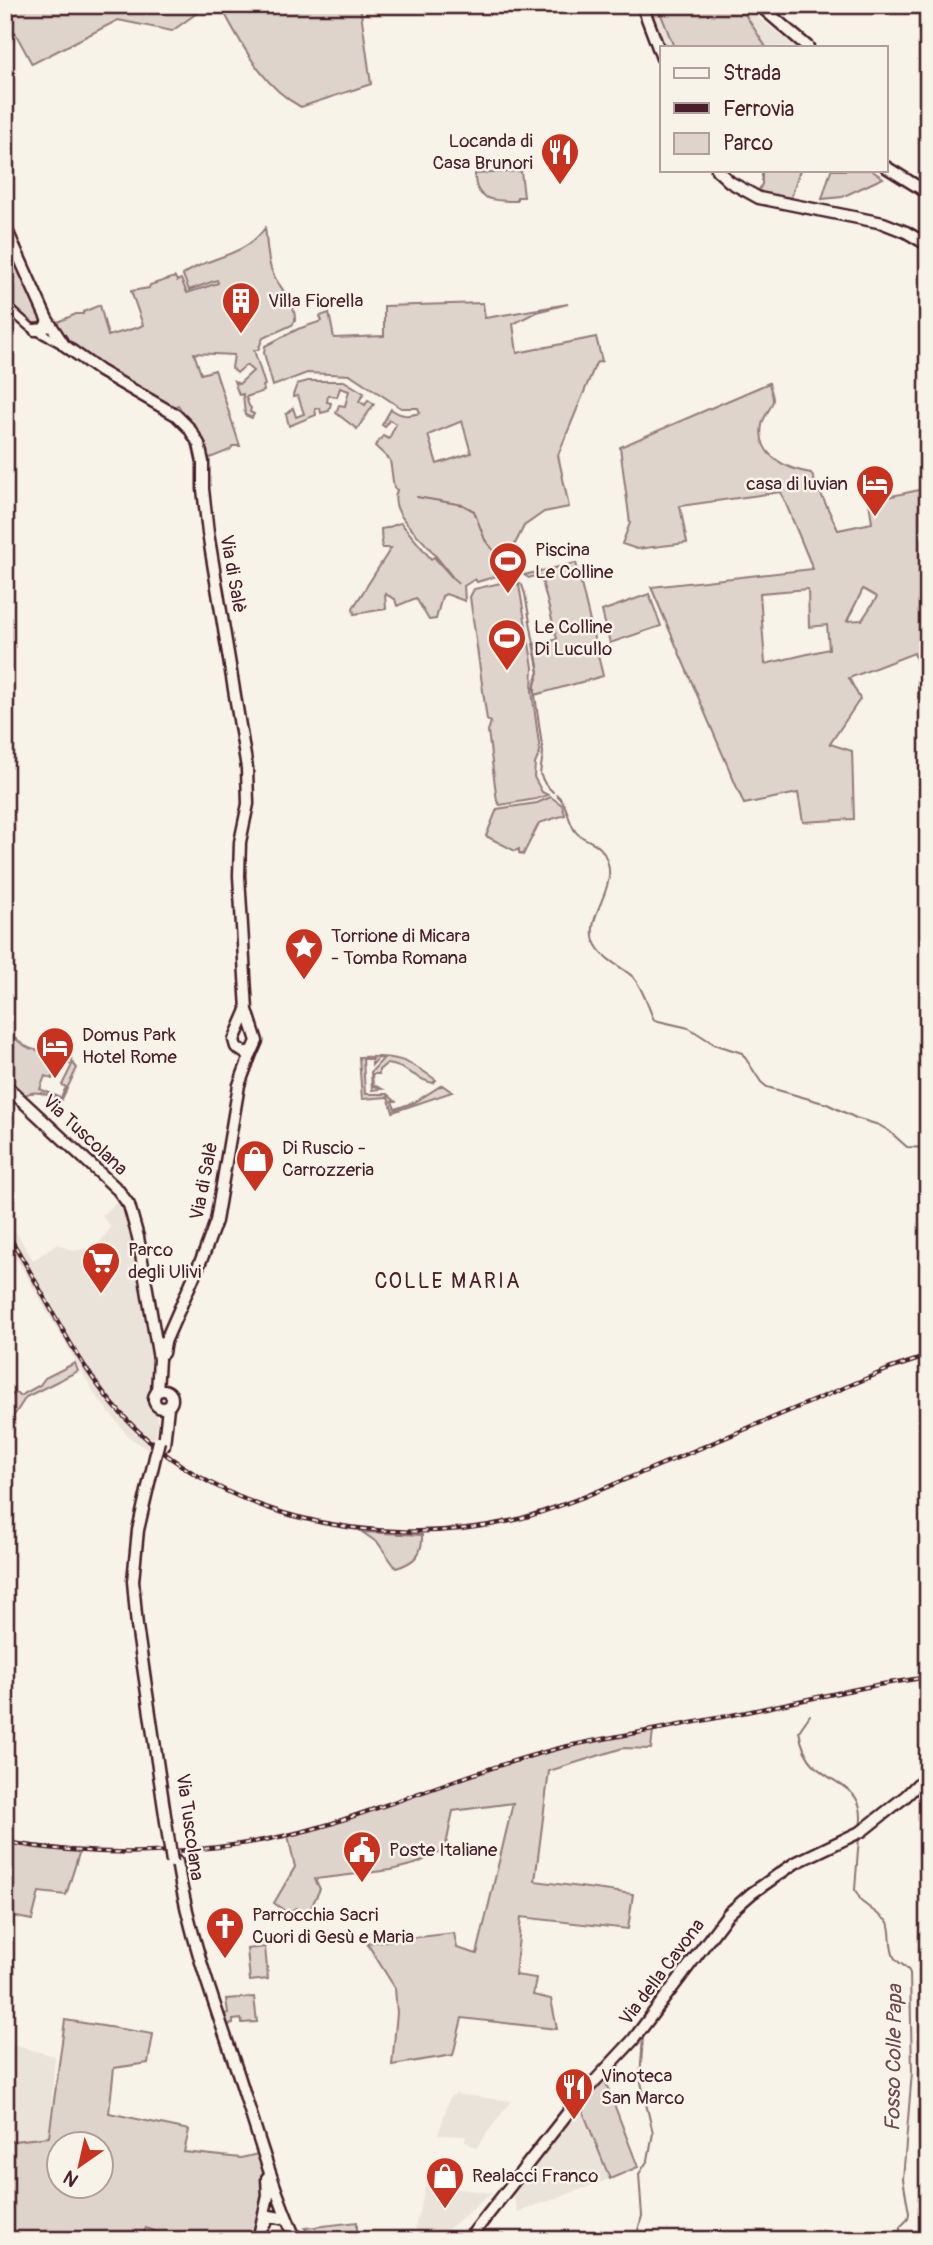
<svg xmlns="http://www.w3.org/2000/svg" width="933" height="2245" viewBox="0 0 933 2245" font-family="Pangolin,sans-serif">
	<style>
		.built { fill: #eae3da }
		.green { fill: #ded4cc; stroke: #947a7c; stroke-width: 2; fill-rule: evenodd }
		.lines { fill: none; stroke-linecap: round; stroke-linejoin: round }
		.stream { stroke: #8e7275; stroke-width: 2 }
		.minor-casing { stroke: #4a1f2b; stroke-width: 12 }
		.major-casing { stroke: #4a1f2b; stroke-width: 15 }
		.minor { stroke: #f7f3e8; stroke-width: 7 }
		.major { stroke: #f7f3e8; stroke-width: 10 }
		.rail-casing { stroke: #4a1f2b; stroke-width: 4.5 }
		.rail { stroke: #f7f3e8; stroke-width: 2; stroke-dasharray: 5; stroke-linecap: butt }
		.major-bridge-casing { stroke: #4a1f2b; stroke-width: 15; stroke-linecap: butt }
		.major-bridge { stroke: #f7f3e8; stroke-width: 10 }
		.labels { text-anchor: middle; dominant-baseline: central; stroke-width: 5; stroke-linejoin: round; paint-order: stroke }
		.poi-label { font-size: 19px; fill: #4a1f2b; stroke: #f7f3e8; text-anchor: start }
		.street-label { font-size: 19px; fill: #4a1f2b; stroke: #f7f3e8 }
		.neighbourhood-label { font-size: 21px; letter-spacing: 2px; fill: #4a1f2b; stroke: #f7f3e8 }
		.water-label { font-size: 21px; font-style: italic; fill: #6c4950; stroke: #f7f3e8 }
	</style>
	<rect width="100%" height="100%" fill="#f7f3e8"/>
	<filter id="ink" filterUnits="userSpaceOnUse"><feTurbulence type="fractalNoise" baseFrequency=".0143" numOctaves="2"/><feDisplacementMap in="SourceGraphic" scale="14" xChannelSelector="R" yChannelSelector="G"/><feConvolveMatrix kernelMatrix="1 2 1 2 8 2 1 2 1" color-interpolation-filters="sRGB"/></filter>
	<g filter="url(#ink)">
		<path class="built" d="M646,5H747L753,13L796,47H664Z
			M119,1200L130,1229L153,1354L155,1373L153,1386L148,1393L149,1406L157,1414L158,1424L152,1453L128,1436L96,1396L5,1239V1214L33,1260L58,1244L73,1251L91,1248L98,1245L111,1227L102,1216Z
			M5,2043L55,2056L49,2137L5,2142Z
			M455,2094L511,2101L476,2148L465,2141L466,2136L438,2135L450,2097Z
			M580,2104L610,2179L518,2212L512,2193Z
			M426,2184L459,2189L492,2193L435,2240H413L417,2230L415,2228Z"/>
		<path class="green" d="M5,5H208L172,31L118,20L32,64L5,14Z
			M220,5H360L371,84L301,107C261,86 242,44 220,5Z
			M670,5H739L766,47H674L660,12L662,8Z
			M762,170H800L790,201L757,194L762,184Z
			M831,170H871L883,178L842,197L822,199Z
			M521,171L524,197H517V201C495,201 474,202 475,174Z
			M265,228C267,241 267,256 271,269C277,287 296,300 295,321L292,325L263,338L258,350H254L265,385L263,386L264,391L246,397L249,406L251,408L250,412L254,414L252,418L245,415L243,394L239,395L234,381L239,384L253,371L246,365L237,373L232,368L234,355L194,353L201,374L215,370L240,446H233L230,450L210,458L206,456C204,437 192,426 178,413L182,411L178,405L172,408L151,395L147,390L145,392L131,381L128,382L110,374L73,346L74,343L70,342L53,324L76,314H83V312L100,305L108,336L139,327L143,325L131,291L149,288L150,285L175,277L177,281L181,279L187,293L218,283L217,280L189,290L183,275C209,255 242,259 265,228Z
			M5,256H15L16,264L19,266L44,324L34,326L5,302Z
			M483,303L485,318L568,304L536,312L513,324L517,353L596,337L602,361L596,363L558,455L569,507L544,512L524,526L512,550L514,575L499,578L497,576L477,582L475,579L464,586L465,601L446,594L442,596L436,619L429,620L416,598L397,606L395,599L385,594L386,609L354,614L353,608L391,548H382L381,529C392,528 393,524 401,523L431,559L434,557L458,584C449,573 440,561 430,549C417,533 388,512 397,490L394,488L390,460L375,446L383,436L389,439L396,424L389,420L385,427L382,425L391,409C402,417 408,416 420,413L418,408H401L351,375L307,373L273,386L264,353L265,346L298,329L322,321L320,316L329,313L334,338L384,336V306ZM462,421L471,453L437,464L428,435Z
			M308,381H344L364,393L359,401L365,405L368,400L374,404L357,429L336,413L339,405L345,406L349,391L340,388L337,397L328,395L327,402L331,403L329,411L321,413L320,408L315,409L316,415L289,426L286,414L293,408L296,417L304,414L298,396L293,397V395L297,384Z
			M769,383C770,388 773,395 773,400C772,408 763,416 762,425C756,456 787,469 811,473L838,530L872,523L869,501L928,488V694L918,698V665L914,653L849,678L860,699L830,744L852,751L854,819L803,822L798,793L744,804L651,587L813,569L781,492L680,506L687,543L637,549L622,544L630,523L620,447ZM808,589L809,627L827,625L829,649L765,664L760,593ZM863,589L877,597L862,620L847,621Z
			M576,563L603,676L535,695V682L539,672L533,644L539,643L540,645L557,639L541,577L537,575L529,578L524,575Z
			M509,581L519,585L533,667L532,691L540,752L535,764L534,777L542,792L548,795L536,799L500,805L497,801L488,731L491,722L487,720L470,597L474,589Z
			M649,594L661,626L610,643L602,611Z
			M551,797L562,805L565,815L539,823L523,855L519,853V849L515,851L486,836L497,809L537,803Z
			M5,1028C18,1042 30,1054 50,1050C52,1041 61,1037 68,1044L72,1062L77,1068L61,1101C48,1095 36,1088 23,1096L5,1077ZM61,1060L72,1065L62,1085L66,1087L61,1098L40,1089L45,1076L52,1079Z
			M359,1057C396,1056 406,1058 436,1080L433,1083C416,1080 405,1065 386,1064L379,1070V1074H372L373,1085L382,1089L372,1090L371,1072L383,1059L378,1058L372,1065V1059H363L365,1094H387L395,1101H392L395,1109L415,1102L442,1085L452,1092L393,1112L388,1097L362,1099Z
			M75,1363L78,1371L26,1397L15,1414L9,1419L5,1431L7,1397L16,1393L20,1396L40,1385L45,1378Z
			M362,1532L422,1535C423,1554 414,1563 396,1568L378,1543Z
			M653,1730L651,1749L623,1748L549,1771L535,1881L633,1894L628,1929L521,1917L515,1975L536,1978L533,1995L551,1999L557,2029L462,2018L453,2055L392,2065L397,2013L395,1988L367,1943L454,1933L457,1948L477,1954L513,1803L453,1811L445,1850L415,1864L391,1870L315,1879L320,1889L308,1914L296,1908L288,1913L274,1903L295,1867L288,1835L330,1823L504,1763L559,1748Z
			M5,1842L80,1850L66,1895L39,1892L32,1920L7,1915L5,1918Z
			M265,1947L268,1979L250,1981L247,1949Z
			M254,1997L257,2022L242,2023L241,2019L233,2020V2024L225,2025L222,2015L228,2013L226,1999Z
			M65,2020L153,2034L148,2063L114,2068L109,2113L189,2130L184,2152L241,2158L258,2154L267,2178L252,2240H177L146,2228L140,2240H5V2142L49,2137ZM60,2144H102V2186H60Z
			M604,2078L638,2167L610,2179L580,2104Z
			M357,2222V2234L360,2240H311L305,2228Z"/>
		<g class="lines">
			<path class="stream" d="M417,497L463,505L474,511L485,540L510,571V576
				M514,580L522,585L525,594L539,672L534,688L543,753L540,774L545,784L553,792
				M556,794C568,804 567,819 575,831C581,840 594,840 601,849C626,883 585,911 594,941C600,958 621,966 633,977C643,988 648,1007 654,1020L689,1028L714,1044L742,1053L761,1082L767,1087L827,1104L856,1118L879,1125L889,1131L907,1147L928,1148
				M810,1715L799,1731C801,1744 806,1757 815,1766C837,1788 867,1787 860,1828
				M859,1837L855,1890L862,1902L888,1922C892,1933 889,1946 894,1957C898,1964 907,1965 910,1973L912,2072L903,2179L909,2213L908,2219L900,2227V2240
				M639,2237L638,2230L642,2216L639,2174L648,2160L653,2133L640,2078L643,2037"/>
			<defs>
				<path id="minor" d="M5,305L30,327L62,344"/>
				<path id="major" d="M642,5L662,58
					M759,5L808,47
					M886,167L928,193
					M717,170L730,182L759,198L883,223L906,232L928,245
					M5,226L47,319L64,345L100,371L176,415L189,428L199,444L203,462V489L208,533L247,768L248,804L240,842L239,876L247,1010L257,1041L253,1050L245,1053L236,1047L234,1040L247,1010
					M35,330L44,329L48,321
					M5,1085L118,1190L129,1205L138,1237L159,1359L157,1392
					M163,1353L165,1342L205,1251L216,1221L239,1085L252,1051
					M154 1399a9 9 0 1 1 18 0a9 9 0 1 1-18 0Z
					M164,1445L168,1407
					M155,1457L138,1530L133,1581L137,1626L169,1842
					M177,1862C189,1935 214,2003 238,2073C256,2129 272,2186 296,2240
					M263,2226L269,2216L281,2218
					M258,2240L268,2196L267,2178
					M468,2240L581,2096L633,2040L728,1914L752,1893L795,1863L862,1831L906,1796L928,1774"/>
			</defs>
			<use href="#minor" class="minor-casing"/>
			<use href="#major" class="major-casing"/>
			<use href="#minor" class="minor"/>
			<use href="#major" class="major"/>
			<defs>
				<path id="rail" d="M5,1230C42,1287 68,1350 111,1402C207,1518 373,1552 515,1520C539,1514 562,1505 586,1496L889,1369L928,1356
					M5,1842C111,1860 227,1855 330,1824C405,1800 479,1769 556,1749C596,1739 639,1733 680,1725C746,1713 811,1698 877,1685L928,1677"/>
			</defs>
			<use href="#rail" class="rail-casing"/>
			<use href="#rail" class="rail"/>
			<defs>
				<path id="major-bridge" d="M155,1457L159,1441
					M169,1842L172,1862"/>
			</defs>
			<use href="#major-bridge" class="major-bridge-casing"/>
			<use href="#major-bridge" class="major-bridge"/>
		</g>
	</g>
	<defs>
		<symbol id="restaurant-pin" viewBox="-11 -11 22 30"><path d="M0 17L-7.5 6A9.5 9.5 0 1 1 7.5 6Z" fill="#c8321e" stroke="#f7f3e8"/><path d="M-5-6h1v4h1v-4h1v4h1v-4h1v5L-1.5 .5V6h-2V.5L-5-1ZM5-6V6H3V1.5H1.5Q1.5-4 5-6Z" fill="#fff"/></symbol>
		<symbol id="building-pin" viewBox="-11 -11 22 30"><path d="M0 17L-7.5 6A9.5 9.5 0 1 1 7.5 6Z" fill="#c8321e" stroke="#f7f3e8"/><path d="M-4-6H4V6H1V3H-1V6H-4ZM-2.5-4.3h1.7v1.8h-1.7ZM.8-4.3h1.7v1.8H.8ZM-2.5-1h1.7V.8h-1.7ZM.8-1h1.7V.8H.8Z" fill="#fff"/></symbol>
		<symbol id="hotel-pin" viewBox="-11 -11 22 30"><path d="M0 17L-7.5 6A9.5 9.5 0 1 1 7.5 6Z" fill="#c8321e" stroke="#f7f3e8"/><path d="M-6-4.5h1.5V1H6V5H4.5V3h-9V5H-6ZM-4 0a1.8 1.8 0 1 1 3.6 0ZM.5 0V-2.5h3Q6-2.5 6 0Z" fill="#fff"/></symbol>
		<symbol id="stadium-pin" viewBox="-11 -11 22 30"><path d="M0 17L-7.5 6A9.5 9.5 0 1 1 7.5 6Z" fill="#c8321e" stroke="#f7f3e8"/><path d="M0-5a6.5 5 0 1 0 0 10a6.5 5 0 1 0 0-10ZM-3.5-1.8h7v3.6h-7Z" fill="#fff"/></symbol>
		<symbol id="sight-pin" viewBox="-11 -11 22 30"><path d="M0 17L-7.5 6A9.5 9.5 0 1 1 7.5 6Z" fill="#c8321e" stroke="#f7f3e8"/><path d="M0-6L1.8-2.2L6-1.7L2.9 1.2L3.7 5.4L0 3.3L-3.7 5.4L-2.9 1.2L-6-1.7L-1.8-2.2Z" fill="#fff"/></symbol>
		<symbol id="shop-pin" viewBox="-11 -11 22 30"><path d="M0 17L-7.5 6A9.5 9.5 0 1 1 7.5 6Z" fill="#c8321e" stroke="#f7f3e8"/><path d="M-5-2.5h2.3a2.7 3.5 0 0 1 5.4 0H5L5.5 6h-11ZM-1.5-2.5h3a1.5 2.3 0 0 0-3 0Z" fill="#fff"/></symbol>
		<symbol id="supermarket-pin" viewBox="-11 -11 22 30"><path d="M0 17L-7.5 6A9.5 9.5 0 1 1 7.5 6Z" fill="#c8321e" stroke="#f7f3e8"/><path d="M-6-5.5h2.5l.6 2H6L4.5 2H-2.5L-4.4-4H-6ZM-1.5 3.2a1.3 1.3 0 1 0 .1 0ZM3 3.2a1.3 1.3 0 1 0 .1 0Z" fill="#fff"/></symbol>
		<symbol id="civic-pin" viewBox="-11 -11 22 30"><path d="M0 17L-7.5 6A9.5 9.5 0 1 1 7.5 6Z" fill="#c8321e" stroke="#f7f3e8"/><path d="M-.6-6.5H3V-4.5H.6V-3L4-1V1h2V6H-6V1h2V-1L-.6-3ZM-1.2 2.5V6h2.4V2.5Z" fill="#fff"/></symbol>
		<symbol id="church-pin" viewBox="-11 -11 22 30"><path d="M0 17L-7.5 6A9.5 9.5 0 1 1 7.5 6Z" fill="#c8321e" stroke="#f7f3e8"/><path d="M-1.2-6h2.4v3.5h3.3v2.4h-3.3V6h-2.4V-.1h-3.3v-2.4h3.3Z" fill="#fff"/></symbol>
	</defs>
	<g fill-rule="evenodd">
		<use href="#restaurant-pin" x="538" y="130" width="44" height="60"/>
		<use href="#building-pin" x="219" y="279" width="44" height="60"/>
		<use href="#hotel-pin" x="853" y="462" width="44" height="60"/>
		<use href="#stadium-pin" x="486" y="539" width="44" height="60"/>
		<use href="#stadium-pin" x="485" y="616" width="44" height="60"/>
		<use href="#sight-pin" x="282" y="925" width="44" height="60"/>
		<use href="#hotel-pin" x="33" y="1024" width="44" height="60"/>
		<use href="#shop-pin" x="233" y="1137" width="44" height="60"/>
		<use href="#supermarket-pin" x="79" y="1239" width="44" height="60"/>
		<use href="#civic-pin" x="340" y="1828" width="44" height="60"/>
		<use href="#church-pin" x="203" y="1904" width="44" height="60"/>
		<use href="#restaurant-pin" x="552" y="2065" width="44" height="60"/>
		<use href="#shop-pin" x="423" y="2154" width="44" height="60"/>
	</g>
	<g class="labels">
		<g class="poi-label">
			<text x="533" y="141" text-anchor="end">Locanda di<tspan x="533" dy="22">Casa Brunori</tspan></text>
			<text x="268" y="301">Villa Fiorella</text>
			<text x="848" y="484" text-anchor="end">casa di luvian</text>
			<text x="535" y="550">Piscina<tspan x="535" dy="22">Le Colline</tspan></text>
			<text x="534" y="627">Le Colline<tspan x="534" dy="22">Di Lucullo</tspan></text>
			<text x="331" y="936">Torrione di Micara<tspan x="331" dy="22">- Tomba Romana</tspan></text>
			<text x="82" y="1035">Domus Park<tspan x="82" dy="22">Hotel Rome</tspan></text>
			<text x="282" y="1148">Di Ruscio -<tspan x="282" dy="22">Carrozzeria</tspan></text>
			<text x="128" y="1250">Parco<tspan x="128" dy="22">degli Ulivi</tspan></text>
			<text x="389" y="1850">Poste Italiane</text>
			<text x="252" y="1915">Parrocchia Sacri<tspan x="252" dy="22">Cuori di Gesù e Maria</tspan></text>
			<text x="601" y="2076">Vinoteca<tspan x="601" dy="22">San Marco</tspan></text>
			<text x="472" y="2176">Realacci Franco</text>
		</g>
		<g class="street-label">
			<text transform="translate(233 574) rotate(80)">Via di Salè</text>
			<text transform="translate(85 1135) rotate(43)">Via Tuscolana</text>
			<text transform="translate(204 1181) rotate(-79)">Via di Salè</text>
			<text transform="translate(190 1827) rotate(82)">Via Tuscolana</text>
			<text transform="translate(662 1972) rotate(-53)">Via della Cavona</text>
		</g>
		<g class="neighbourhood-label">
			<text x="448" y="1281">COLLE MARIA</text>
		</g>
		<g class="water-label">
			<text transform="translate(894 2058) rotate(-89)">Fosso Colle Papa</text>
		</g>
	</g>
	<rect width="933" height="2245" fill="none" stroke="#f7f3e8" stroke-width="28"/>
	<rect x="14" y="14" width="905" height="2217" fill="none" stroke="#4a1f2b" stroke-width="2.5" filter="url(#ink)"/>
	<rect x="660" y="46" width="228" height="126" fill="#f7f3e8" stroke="#b29e9c" stroke-width="2"/>
	<rect x="674" y="68" width="35" height="10" fill="#f7f3e8" stroke="#b29e9c" stroke-width="2"/>
	<text x="723" y="80" font-size="21" fill="#4a1f2b">Strada</text>
	<rect x="674" y="103" width="35" height="10" fill="#4a1f2b" stroke="#b29e9c" stroke-width="2"/>
	<text x="723" y="116" font-size="21" fill="#4a1f2b">Ferrovia</text>
	<rect x="674" y="133" width="35" height="21" fill="#ded4cc" stroke="#b29e9c" stroke-width="2"/>
	<text x="723" y="150" font-size="21" fill="#4a1f2b">Parco</text>
	<g transform="translate(80 2165) rotate(214)"><circle r="33" fill="#f7f3e8" stroke="#b29e9c" stroke-width="2"/>
	<path d="M0-5L12 26L0 18L-12 26Z" fill="#c8321e"/>
	<text y="-10" font-size="19" font-weight="bold" text-anchor="middle" fill="#4a1f2b">N</text>
	</g>
</svg>
